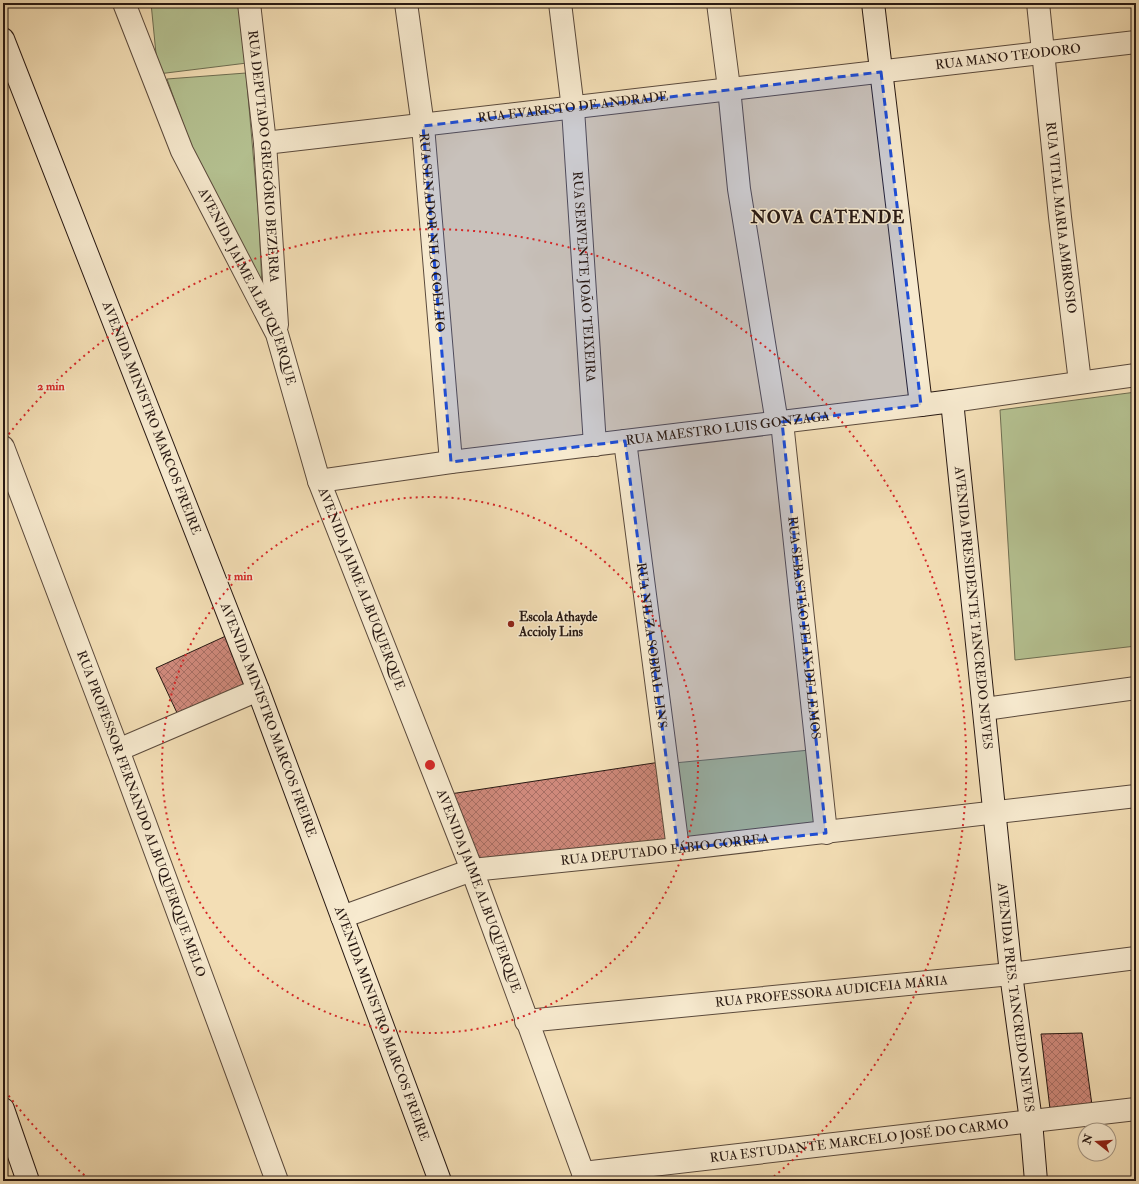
<svg xmlns="http://www.w3.org/2000/svg" width="1139" height="1184" viewBox="0 0 1139 1184" font-family="'IM FELL Double Pica',serif">
	<style>
		.green { fill: #b5c292; stroke: #6e6e52 }
		.building { fill: url(#building-cross-hatch); stroke: #281913 }
		.lines { fill: none; stroke-linecap: round; stroke-linejoin: round }
		.street-casing { stroke: #5b4a3c; stroke-width: 24 }
		.secondary-casing { stroke: #281913; stroke-width: 24 }
		.street { stroke: #f7eacf; stroke-width: 22 }
		.secondary { stroke: #f7eacf; stroke-width: 22 }
		.marked { fill: #1d4ed8; fill-opacity: 0.2; stroke: #1d4ed8; stroke-width: 3; stroke-dasharray: 8 5; stroke-linejoin: round }
		.ring { fill: none; stroke: #d62828; stroke-width: 2; stroke-dasharray: 2 4 }
		.poi-dot { fill: #8f2418; stroke: #f7eacf; stroke-width: 1.5 }
		.labels { text-anchor: middle; dominant-baseline: central; stroke-width: 3; stroke-linejoin: round; paint-order: stroke }
		.street-label { font-size: 13px; fill: #281913; stroke: #f7eacf }
		.poi-label { font-size: 13px; font-weight: bold; fill: #281913; stroke: #f7eacf; text-anchor: start }
		.district-label { font-size: 17px; font-weight: bold; letter-spacing: 1px; fill: #281913; stroke: #f7eacf }
		.centre { fill: #d62828; stroke: #f7eacf; stroke-width: 2 }
		.ring-label { font-size: 12px; text-anchor: middle; font-weight: bold; fill: #d62828; stroke: #f7eacf; stroke-width: 3; stroke-linejoin: round; paint-order: stroke }
	</style>
	<defs>
		<pattern id="building-cross-hatch" width="8" height="8" patternUnits="userSpaceOnUse"><rect width="8" height="8" fill="#cf897b"/><path d="M0 0l8 8M0 8l8-8" fill="none" stroke="#a86f64"/></pattern>
	</defs>
	<rect width="100%" height="100%" fill="#f3deb5"/>
	<filter id="stains"><feTurbulence type="fractalNoise" baseFrequency=".005" numOctaves="4"/><feColorMatrix values="0 0 0 0 .2 0 0 0 0 .09 0 0 0 0 .02 0 0 0 .5 -.17"/></filter>
	<radialGradient id="worn" r=".72"><stop offset=".6" stop-color="#630" stop-opacity="0"/><stop offset="1" stop-color="#630" stop-opacity=".3"/></radialGradient>
	<path class="green" d="M151,3H240L247,63L158,74Z
		M246,73L259,221L262,288L193,151L167,79Z
		M1136,392V646L1015,660L1000,410Z
		M810,750L819,828L678,844L674,763Z"/>
	<path class="building" d="M228,635L249,687L178,715L156,668Z
		M667,761L673,843L474,863L450,794Z
		M1082,1033L1092,1105L1050,1109L1041,1034Z"/>
	<g class="lines">
		<defs>
			<g id="street">
				<path id="s1" d="M124,3L182,151L277,334L319,481L472,870L586,1181"/>
				<path id="s2" d="M249,3L265,143L277,325"/>
				<path id="s3" d="M406,3L423,126L451,462"/>
				<path id="s4" d="M560,3L573,109L595,445"/>
				<path d="M718,3L729,88L739,189L777,423"/>
				<path id="s5" d="M1038,3L1060,217L1080,382"/>
				<path id="s6" d="M265,143L1136,42"/>
				<path d="M952,401L1136,375"/>
				<path id="s7" d="M782,422L826,833"/>
				<path id="s8" d="M625,441L678,849"/>
				<path id="s9" d="M3,447L118,750L277,1181"/>
				<path id="s10" d="M319,481L451,462L921,405"/>
				<path d="M985,709L1136,688"/>
				<path d="M118,750L258,690"/>
				<path id="s11" d="M342,917L472,870L678,849L1136,796"/>
				<path id="s12" d="M526,1021L1011,974L1136,958"/>
				<path id="s13" d="M583,1173L1136,1109"/>
			</g>
			<g id="secondary">
				<path id="s14" d="M873,3L921,405L952,401L1011,974L1031,1121L1036,1181"/>
				<path id="s15" d="M3,39L258,690L440,1181"/>
				<path d="M3,1109L28,1181"/>
			</g>
		</defs>
		<use href="#street" class="street-casing"/>
		<use href="#secondary" class="secondary-casing"/>
		<use href="#street" class="street"/>
		<use href="#secondary" class="secondary"/>
	</g>
	<path class="marked" d="M881,72L921,405L782,422L826,833L678,849L625,441L451,462L423,126Z"/>
	<g class="ring">
		<circle cx="430" cy="765" r="268"/>
		<path d="M89 1179A536 536 0 0 1 5 1091M5 439A536 536 0 1 1 771 1179"/>
	</g>
	<circle class="poi-dot" cx="511" cy="624" r="4"/>
	<g class="labels">
		<g class="street-label">
			<text stroke="none"><textPath href="#s6" startOffset="748">RUA MANO TEODORO</textPath></text>
			<text stroke="none"><textPath href="#s6" startOffset="310">RUA EVARISTO DE ANDRADE</textPath></text>
			<text stroke="none"><textPath href="#s2" startOffset="154">RUA DEPUTADO GREGÓRIO BEZERRA</textPath></text>
			<text stroke="none"><textPath href="#s5" startOffset="216">RUA VITAL MARIA AMBROSIO</textPath></text>
			<text stroke="none"><textPath href="#s3" startOffset="231">RUA SENADOR NILO COELHO</textPath></text>
			<text stroke="none"><textPath href="#s4" startOffset="275">RUA SERVENTE JOÃO TEIXEIRA</textPath></text>
			<text stroke="none"><textPath href="#s1" startOffset="310">AVENIDA JAIME ALBUQUERQUE</textPath></text>
			<text stroke="none"><textPath href="#s15" startOffset="407">AVENIDA MINISTRO MARCOS FREIRE</textPath></text>
			<text stroke="none"><textPath href="#s10" startOffset="412">RUA MAESTRO LUIS GONZAGA</textPath></text>
			<text stroke="none"><textPath href="#s1" startOffset="634">AVENIDA JAIME ALBUQUERQUE</textPath></text>
			<text stroke="none"><textPath href="#s14" startOffset="644">AVENIDA PRESIDENTE TANCREDO NEVES</textPath></text>
			<text stroke="none"><textPath href="#s7" startOffset="207">RUA SEBASTIÃO FELIX DE LEMOS</textPath></text>
			<text stroke="none"><textPath href="#s8" startOffset="206">RUA NILZA SOBRAL LINS</textPath></text>
			<text stroke="none"><textPath href="#s15" startOffset="731">AVENIDA MINISTRO MARCOS FREIRE</textPath></text>
			<text stroke="none"><textPath href="#s9" startOffset="392">RUA PROFESSOR FERNANDO ALBUQUERQUE MELO</textPath></text>
			<text stroke="none"><textPath href="#s11" startOffset="332">RUA DEPUTADO FÁBIO CORREA</textPath></text>
			<text stroke="none"><textPath href="#s1" startOffset="958">AVENIDA JAIME ALBUQUERQUE</textPath></text>
			<text stroke="none"><textPath href="#s12" startOffset="307">RUA PROFESSORA AUDICEIA MARIA</textPath></text>
			<text stroke="none"><textPath href="#s14" startOffset="1036">AVENIDA PRES. TANCREDO NEVES</textPath></text>
			<text stroke="none"><textPath href="#s15" startOffset="1055">AVENIDA MINISTRO MARCOS FREIRE</textPath></text>
			<text stroke="none"><textPath href="#s13" startOffset="278">RUA ESTUDANTE MARCELO JOSÉ DO CARMO</textPath></text>
		</g>
		<g class="poi-label">
			<text x="519" y="617">Escola Athayde<tspan x="519" dy="15">Accioly Lins</tspan></text>
		</g>
		<g class="district-label">
			<text x="828" y="217">NOVA CATENDE</text>
		</g>
	</g>
	<circle cx="430" cy="765" r="6" class="centre"/>
	<g class="ring-label">
		<text x="51" y="390">2 min</text>
		<text x="240" y="580">1 min</text>
	</g>
	<rect width="1139" height="1184" fill="none" stroke="#f3deb5" stroke-width="16"/>
	<rect x="4" y="4" width="1131" height="1176" fill="none" stroke="#281913" stroke-width="2"/>
	<rect x="8" y="8" width="1123" height="1168" fill="none" stroke="#281913"/>
	<g transform="translate(1097 1142) rotate(287)"><circle r="19" fill="#f7eacf" stroke="#a49684"/>
	<path d="M0-3L7 15L0 10L-7 15Z" fill="#8f2418"/>
	<text y="-6" font-size="11" font-weight="bold" text-anchor="middle" fill="#281913">N</text>
	</g>
	<rect width="100%" height="100%" filter="url(#stains)"/>
	<rect width="100%" height="100%" fill="url(#worn)"/>
</svg>
